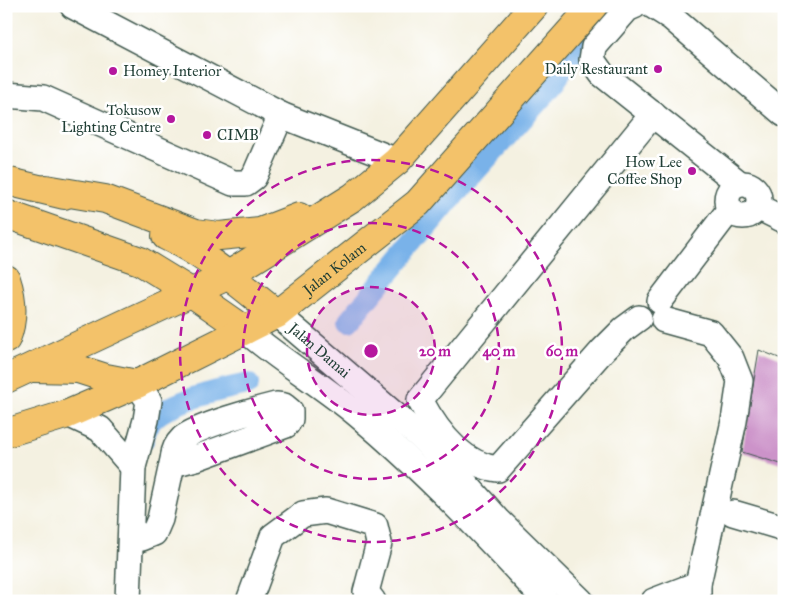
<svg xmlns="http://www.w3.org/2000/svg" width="790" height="607" viewBox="0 0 790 607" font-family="'IM FELL Great Primer',serif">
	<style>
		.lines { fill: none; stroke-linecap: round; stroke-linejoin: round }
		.canal { stroke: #79b2e9; stroke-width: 22 }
		.building { fill: #cc93c9 }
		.minor-casing { stroke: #3f584e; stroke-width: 28 }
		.major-casing { stroke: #3f584e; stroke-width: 30 }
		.minor { stroke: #fff; stroke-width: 25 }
		.major { stroke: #f3c26a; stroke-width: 28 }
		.ring { fill: none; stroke: #b5179e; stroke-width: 2.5; stroke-dasharray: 9 6 }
		.poi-dot { fill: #b5179e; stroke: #fff; stroke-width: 2 }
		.labels { text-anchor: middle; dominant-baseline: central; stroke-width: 5; stroke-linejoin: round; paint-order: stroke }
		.poi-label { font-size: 15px; fill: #1f3d34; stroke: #fff; text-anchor: end }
		.street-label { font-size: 15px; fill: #1f3d34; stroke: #fff }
		.centre { fill: #b5179e; stroke: #fff; stroke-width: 2.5 }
		.ring-label { font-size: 15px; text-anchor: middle; font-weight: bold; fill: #b5179e; stroke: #fff; stroke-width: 5; stroke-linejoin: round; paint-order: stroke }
	</style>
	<rect width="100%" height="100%" fill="#fff"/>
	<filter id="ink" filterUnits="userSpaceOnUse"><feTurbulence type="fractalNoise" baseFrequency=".02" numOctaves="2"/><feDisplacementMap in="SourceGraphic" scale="10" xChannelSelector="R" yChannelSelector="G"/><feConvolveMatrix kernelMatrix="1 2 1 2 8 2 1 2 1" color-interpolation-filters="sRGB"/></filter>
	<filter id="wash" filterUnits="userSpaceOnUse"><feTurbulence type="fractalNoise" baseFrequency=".0096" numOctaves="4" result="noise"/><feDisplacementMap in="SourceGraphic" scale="20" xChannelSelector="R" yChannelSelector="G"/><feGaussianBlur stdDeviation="1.12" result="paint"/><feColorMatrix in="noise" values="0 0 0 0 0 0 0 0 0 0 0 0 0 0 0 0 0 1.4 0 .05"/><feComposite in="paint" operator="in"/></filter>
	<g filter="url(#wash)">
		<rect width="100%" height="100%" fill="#f4f1e1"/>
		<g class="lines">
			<path class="canal" d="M349,321L445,205L551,87L605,6
				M143,440C144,434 148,424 153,419C171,401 223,389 248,384"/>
		</g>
		<g id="blocks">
			<path class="building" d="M759,350L784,360V465L742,452Z"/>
		</g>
	</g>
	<g filter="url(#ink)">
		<use href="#blocks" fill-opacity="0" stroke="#3f584e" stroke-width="1"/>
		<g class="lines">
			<defs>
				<g id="minor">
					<path d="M73,6L281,115L397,161"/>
					<path d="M634,6L627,9L594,47L592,60L602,74L740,184"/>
					<path d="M653,6L672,18L784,114"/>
					<path d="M6,95L43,98L233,183H246L254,177L281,115"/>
					<circle cx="743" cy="200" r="16"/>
					<path d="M758,207L784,220"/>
					<path d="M660,301L730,209"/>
					<path id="s1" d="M277,314L417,434L446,462L499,521L581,601"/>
					<path d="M639,318L624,329L603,350L498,469C461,465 436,430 420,400L653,114"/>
					<path d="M664,320L711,333L731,358L740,381L734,421L698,584V601"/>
					<path d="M245,330C281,361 322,385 358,415C425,471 487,537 546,601"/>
					<path d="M276,405L284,406L290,411V419L286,425L196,458L181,462L174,455C174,448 178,443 183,438C198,426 256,410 276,405Z"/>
					<path d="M68,414L100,429L133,467"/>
					<path d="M733,513L784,528"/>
					<path d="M131,529L142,538L154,533L160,519L174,455"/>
					<path d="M128,601L133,467L146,420L149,401L137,384"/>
					<path d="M249,601L273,536L303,514L326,511L375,526L379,543L366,592L373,601"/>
					<path d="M654,601L698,584"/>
				</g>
				<g id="major">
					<path d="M6,181L64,195"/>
					<path d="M46,189L105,199L196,233L219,236L260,232L299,217"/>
					<path d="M6,214L140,261L189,291L245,330"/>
					<path d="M166,236C207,255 241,286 277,314"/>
					<path d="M6,279C13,300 14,319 6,339"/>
					<path d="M33,368L78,369L106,378L137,384"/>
					<path d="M6,379L227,276L353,197L397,161L534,6"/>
					<path id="s2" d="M6,433L68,414L137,384L277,314L418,203L593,6"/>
				</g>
			</defs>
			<use href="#minor" class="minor-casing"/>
			<use href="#major" class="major-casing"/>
			<use href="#minor" class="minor"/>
			<use href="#major" class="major"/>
		</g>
	</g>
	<circle cx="371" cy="351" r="64" fill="#b5179e" fill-opacity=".12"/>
	<g class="ring">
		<circle cx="371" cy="351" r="64"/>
		<circle cx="371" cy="351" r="128"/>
		<circle cx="371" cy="351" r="191"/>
	</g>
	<g class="poi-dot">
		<circle cx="658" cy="69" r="5"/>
		<circle cx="113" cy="71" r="5"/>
		<circle cx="171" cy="119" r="5"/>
		<circle cx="207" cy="135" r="5"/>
		<circle cx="692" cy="171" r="5"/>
	</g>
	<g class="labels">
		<g class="poi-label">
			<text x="648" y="69">Daily Restaurant</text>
			<text x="123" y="71" text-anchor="start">Homey Interior</text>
			<text x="161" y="110">Tokusow<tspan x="161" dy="17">Lighting Centre</tspan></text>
			<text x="217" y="135" text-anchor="start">CIMB</text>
			<text x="682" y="162">How Lee<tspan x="682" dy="17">Coffee Shop</tspan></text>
		</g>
		<g class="street-label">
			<text stroke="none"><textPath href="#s2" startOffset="370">Jalan Kolam</textPath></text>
			<text stroke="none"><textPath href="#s1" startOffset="56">Jalan Damai</textPath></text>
		</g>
	</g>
	<circle cx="371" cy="351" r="8" class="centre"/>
	<g class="ring-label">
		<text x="435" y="356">20 m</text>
		<text x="499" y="356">40 m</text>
		<text x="562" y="356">60 m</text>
	</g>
	<rect width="790" height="607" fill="none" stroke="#fff" stroke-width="25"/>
</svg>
